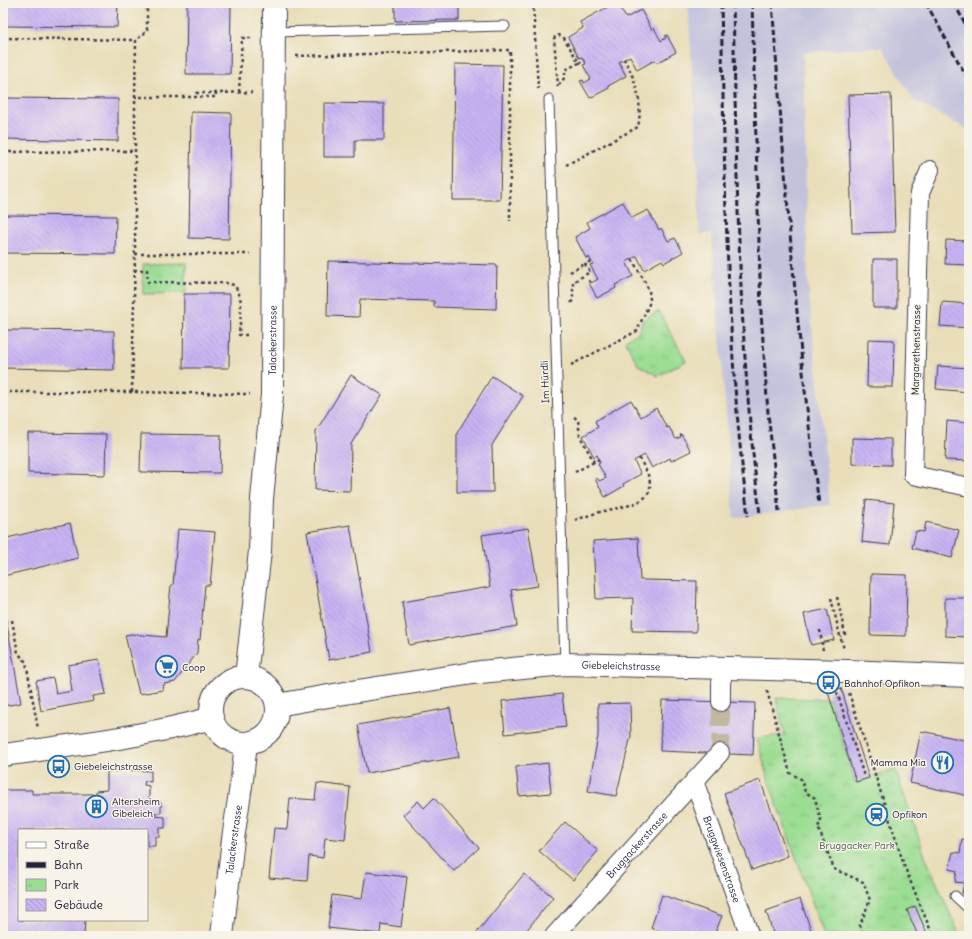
<svg xmlns="http://www.w3.org/2000/svg" width="972" height="939" viewBox="0 0 972 939" font-family="Delius,sans-serif">
	<style>
		.railway { fill: #c2c2dc }
		.park { fill: url(#park-tufts); stroke: #5e8067 }
		.building { fill: url(#building-back-hatch) }
		.lines { fill: none; stroke-linecap: round; stroke-linejoin: round }
		.street-tunnel { stroke: #c1b8a0; stroke-width: 18; stroke-dasharray: 18 9; stroke-linecap: butt }
		.lane-casing { stroke: #403e4e; stroke-width: 11 }
		.street-casing { stroke: #403e4e; stroke-width: 20 }
		.secondary-casing { stroke: #403e4e; stroke-width: 24 }
		.path { stroke: #403e4e; stroke-width: 2.5; stroke-dasharray: 3 3; stroke-linecap: butt }
		.lane { stroke: #fff; stroke-width: 9 }
		.street { stroke: #fff; stroke-width: 18 }
		.secondary { stroke: #fff; stroke-width: 22 }
		.rail { stroke: #22223b; stroke-width: 3; stroke-dasharray: 6 3; stroke-linecap: butt }
		.labels { text-anchor: middle; dominant-baseline: central; stroke-width: 3; stroke-linejoin: round; paint-order: stroke }
		.street-label { font-size: 10px; fill: #22223b; stroke: #f7f3e8 }
		.poi-label { font-size: 10px; fill: #22223b; stroke: #f7f3e8; text-anchor: start }
		.park-label { font-size: 10px; fill: #465a55; stroke: #f7f3e8 }
	</style>
	<defs>
		<pattern id="park-tufts" width="24" height="20" patternUnits="userSpaceOnUse"><rect width="24" height="20" fill="#9bdd93"/><path d="M3 7l-1-3M5 7V3M7 7l1-3M15 17l-1-3M17 17v-4M19 17l1-3" fill="none" stroke="#85bd80"/></pattern>
		<pattern id="building-back-hatch" width="6" height="6" patternUnits="userSpaceOnUse"><rect width="6" height="6" fill="#c7b3f3"/><path d="M-1 5l2 2M0 0l6 6M5-1l2 2" fill="none" stroke="#ab9ad1"/></pattern>
	</defs>
	<rect width="100%" height="100%" fill="#f7f3e8"/>
	<filter id="ink" filterUnits="userSpaceOnUse"><feTurbulence type="fractalNoise" baseFrequency=".025" numOctaves="2"/><feDisplacementMap in="SourceGraphic" scale="8" xChannelSelector="R" yChannelSelector="G"/><feConvolveMatrix kernelMatrix="1 2 1 2 8 2 1 2 1" color-interpolation-filters="sRGB"/></filter>
	<filter id="wash" filterUnits="userSpaceOnUse"><feTurbulence type="fractalNoise" baseFrequency=".012" numOctaves="4" result="noise"/><feDisplacementMap in="SourceGraphic" scale="16" xChannelSelector="R" yChannelSelector="G"/><feGaussianBlur stdDeviation="0.9" result="paint"/><feColorMatrix in="noise" values="0 0 0 0 0 0 0 0 0 0 0 0 0 0 0 0 0 1.4 0 .05"/><feComposite in="paint" operator="in"/></filter>
	<g filter="url(#wash)">
		<rect width="100%" height="100%" fill="#e9deb9"/>
		<path class="railway" d="M688,3H969V130L914,101L882,47L803,52L808,284L830,505L734,518L712,234H699L698,164Z"/>
		<path class="park" d="M186,263V293L143,294V264Z
			M659,311L686,361L658,376L638,365L625,340L638,333L643,320Z
			M776,698L830,699L855,782L895,769L925,856L960,936H824L769,782L757,738L785,735Z"/>
		<g id="blocks">
			<path class="building" d="M3,3H118L117,27L3,26Z
				M187,3H231L230,74H186Z
				M322,3H379V4L322,5Z
				M395,3H459V20L395,21Z
				M615,3H617L626,18L641,10L652,30L654,28L661,41L666,38L665,36L667,35L676,52L657,63L655,60L637,70L630,56L619,62L626,76L608,86L609,88L590,98L580,81L583,80L584,83L591,79L583,65L586,64L582,57L579,58L568,37L583,28L580,22Z
				M455,64L503,65L500,200H453Z
				M891,94L895,232L852,233L848,95Z
				M3,98L118,99V141L3,139Z
				M324,103L384,104V140H355V157H324Z
				M191,112L231,113L229,239L189,238Z
				M623,202L632,218L648,210L659,230L661,228L668,241L675,238L683,252L664,263L662,260L644,270L637,256L626,262L633,276L615,285L616,288L597,298L588,281L589,280L591,283L598,279L590,265L593,264L589,257L586,258L575,237L590,228L587,222Z
				M3,215L116,216L115,254L3,253Z
				M946,240L969,241V265L945,264Z
				M873,259H897V308H873Z
				M328,261L497,265L496,309L434,307V301L360,299L359,317L327,316Z
				M184,294H230L229,368H183Z
				M942,302L969,304V328L940,326Z
				M3,330L114,331V370L3,368Z
				M868,339L894,340L893,387H867Z
				M938,366L969,368V392L936,389Z
				M351,375L382,395L351,444L350,491L315,490L316,431Z
				M492,376L523,396L492,445L493,492H457V433Z
				M631,400L641,417L656,408L667,428L669,427L676,439L681,437L680,435L681,434L691,451L671,461L670,458L652,468L645,455L639,458L634,461L641,474L623,484L624,486L605,497L595,479L597,478L599,481L606,478L598,464L600,463L597,455L594,457L583,436L598,427L595,421Z
				M947,421L969,423V461L945,460Z
				M28,433L106,434L105,475L28,473Z
				M141,434L221,435L220,473L140,472Z
				M852,438L891,439V465L852,464Z
				M866,500L894,503L890,545L862,542Z
				M926,522L959,530L952,558L912,548L916,531L924,532Z
				M70,523L78,558L3,576V539Z
				M350,525L372,652L329,660L307,532Z
				M528,528L538,586L511,590L517,626L409,645L402,602L490,587L482,535Z
				M178,529L215,532L210,585H205L200,640L198,639L197,653L175,682L164,684L163,690L139,694L125,635L131,634L166,637L171,585H173Z
				M638,538L640,580L697,581L696,632L632,631L633,598L596,599L593,541Z
				M871,574L907,575L906,636L870,635Z
				M945,598H969V637L945,636Z
				M827,609L834,640L811,645L804,614Z
				M6,619L21,703L3,706V620Z
				M99,660L106,694L93,696L94,701L41,711L36,681L53,678L56,694L72,691L68,665Z
				M841,688L869,778L856,782L828,692Z
				M562,694L566,727L505,734L502,701Z
				M662,700L755,703L753,755L660,751Z
				M630,703L631,736L616,796L588,791L598,736V704Z
				M450,708L459,757L367,773L358,725Z
				M921,731L969,741V796L910,783Z
				M548,763L551,793L519,796L516,767Z
				M122,770L151,771V782L145,781L144,785L149,786V801L161,802V813H154V816L165,817V828H159V837H155V846H147V830H19V920H85L84,936L3,935V790H32V794H96V791L107,790V771H122Z
				M760,780L788,856L752,870L724,793Z
				M317,783L350,787L345,840L325,838L323,858L309,856L307,881L269,878L274,828L287,829L290,798L315,800Z
				M434,798L479,848L454,871L403,815L418,801L424,808Z
				M565,822L598,851L573,880L539,851Z
				M962,839L969,840V894L962,893L964,883L955,882L957,871L949,869L953,852L960,853Z
				M366,872L407,877L401,927L381,924L380,934L328,928L332,895L362,899Z
				M524,874L553,897L522,936H474Z
				M662,895L722,916L714,936H675L651,928Z
				M800,899L813,936H774L766,911Z
				M915,906L928,936H918L907,910Z"/>
		</g>
	</g>
	<g filter="url(#ink)">
		<use href="#blocks" fill-opacity="0" stroke="#403e4e" stroke-width="1"/>
		<g class="lines">
			<path class="street-tunnel" d="M720,753L721,702"/>
			<defs>
				<path id="lane" d="M274,32L505,26
					M549,99L565,664
					M955,896L969,909"/>
				<g id="street">
					<path d="M930,170L920,193L913,475L969,487"/>
					<path d="M721,702V683L724,669"/>
					<path id="s1" d="M694,781L750,936"/>
					<path id="s2" d="M554,936L720,753"/>
				</g>
				<g id="secondary">
					<path id="s3" d="M246,677L260,551L262,499L272,395L274,3"/>
					<circle cx="244" cy="710" r="33"/>
					<path id="s4" d="M277,705L351,692L480,672L565,664L847,671L969,676"/>
					<path d="M3,755C73,745 143,737 212,718"/>
					<path id="s5" d="M222,936L233,839L242,779L246,743"/>
				</g>
			</defs>
			<use href="#lane" class="lane-casing"/>
			<use href="#street" class="street-casing"/>
			<use href="#secondary" class="secondary-casing"/>
			<path class="path" d="M533,3L538,89
				M3,38L136,40
				M296,56L510,50V221
				M559,85L565,77V70L579,63
				M557,87L558,85L554,39L555,37L559,35L564,38L579,63L584,60
				M239,92L242,38H252
				M196,93H216
				M135,97L136,40L147,31V3
				M3,152L135,151
				M566,165L638,127C643,103 636,80 624,59
				M135,254H250
				M134,270H147L148,282L226,283L234,285C245,298 240,318 239,335H250
				M570,272L585,264
				M571,303L573,300V282L590,272L585,264L591,261
				M571,365L637,331L649,304L650,299L649,291L646,284L632,259
				M3,392H132L250,394
				M132,392L135,254V97H216V93L252,92
				M574,417L578,420L580,436L594,462L599,459
				M575,472L594,462
				M575,520C585,517 595,513 604,511C619,507 653,505 650,483C649,474 643,465 639,458
				M837,597L845,634L840,636
				M831,598L840,636L844,649
				M12,620L18,653L26,662L38,729
				M820,630L823,650
				M767,691L790,773L801,779L805,792L815,798L821,821L818,827L834,869L863,882L870,900L860,925L864,936
				M837,692L864,776
				M849,693L905,868L933,936"/>
			<use href="#lane" class="lane"/>
			<use href="#street" class="street"/>
			<use href="#secondary" class="secondary"/>
			<path class="rail" d="M721,3C725,175 726,345 748,516
				M733,3C737,174 738,344 760,514
				M752,3L761,312L768,413L779,511
				M772,3C785,170 796,338 819,504
				M926,3L969,81
				M954,3L969,31"/>
		</g>
	</g>
	<defs>
		<symbol id="supermarket-ring" viewBox="-11 -11 22 22"><circle r="9.5" fill="#f7f3e8" stroke="#1f6fb2" stroke-width="1.5"/><path d="M-6-5.5h2.5l.6 2H6L4.5 2H-2.5L-4.4-4H-6ZM-1.5 3.2a1.3 1.3 0 1 0 .1 0ZM3 3.2a1.3 1.3 0 1 0 .1 0Z" fill="#1f6fb2"/></symbol>
		<symbol id="bus-ring" viewBox="-11 -11 22 22"><circle r="9.5" fill="#f7f3e8" stroke="#1f6fb2" stroke-width="1.5"/><path d="M-5-6H5V4H4V6H2V4H-2V6H-4V4H-5ZM-3.5-4V0h7V-4ZM-3.5 1.2v1.5H-2V1.2ZM2 1.2v1.5H3.5V1.2Z" fill="#1f6fb2"/></symbol>
		<symbol id="restaurant-ring" viewBox="-11 -11 22 22"><circle r="9.5" fill="#f7f3e8" stroke="#1f6fb2" stroke-width="1.5"/><path d="M-5-6h1v4h1v-4h1v4h1v-4h1v5L-1.5 .5V6h-2V.5L-5-1ZM5-6V6H3V1.5H1.5Q1.5-4 5-6Z" fill="#1f6fb2"/></symbol>
		<symbol id="building-ring" viewBox="-11 -11 22 22"><circle r="9.5" fill="#f7f3e8" stroke="#1f6fb2" stroke-width="1.5"/><path d="M-4-6H4V6H1V3H-1V6H-4ZM-2.5-4.3h1.7v1.8h-1.7ZM.8-4.3h1.7v1.8H.8ZM-2.5-1h1.7V.8h-1.7ZM.8-1h1.7V.8H.8Z" fill="#1f6fb2"/></symbol>
		<symbol id="station-ring" viewBox="-11 -11 22 22"><circle r="9.5" fill="#f7f3e8" stroke="#1f6fb2" stroke-width="1.5"/><path d="M-3-6H3Q5-6 5-4V2Q5 4 3 4L4.5 6H3L1.5 4h-3L-3 6H-4.5L-3 4Q-5 4-5 2V-4Q-5-6-3-6ZM-3.5-4v3h7v-3ZM-3.5 1v1.5H-2V1ZM2 1v1.5H3.5V1Z" fill="#1f6fb2"/></symbol>
	</defs>
	<g fill-rule="evenodd">
		<use href="#supermarket-ring" x="154" y="654" width="25" height="25"/>
		<use href="#bus-ring" x="816" y="670" width="25" height="25"/>
		<use href="#restaurant-ring" x="930" y="750" width="25" height="25"/>
		<use href="#bus-ring" x="46" y="754" width="25" height="25"/>
		<use href="#building-ring" x="84" y="794" width="25" height="25"/>
		<use href="#station-ring" x="864" y="802" width="25" height="25"/>
	</g>
	<g class="labels">
		<g class="street-label">
			<text stroke="none"><textPath href="#s3" startOffset="338">Talackerstrasse</textPath></text>
			<text transform="translate(916 350) rotate(-89)">Margarethenstrasse</text>
			<text transform="translate(545 382) rotate(-92)">Im Hürdli</text>
			<text stroke="none"><textPath href="#s4" startOffset="347">Giebeleichstrasse</textPath></text>
			<text stroke="none"><textPath href="#s5" startOffset="97">Talackerstrasse</textPath></text>
			<text stroke="none"><textPath href="#s2" startOffset="123">Bruggackerstrasse</textPath></text>
			<text stroke="none"><textPath href="#s1" startOffset="83">Bruggwiesenstrasse</textPath></text>
		</g>
		<g class="poi-label">
			<text x="182" y="667">Coop</text>
			<text x="844" y="683">Bahnhof Opfikon</text>
			<text x="926" y="762" text-anchor="end">Mamma Mia</text>
			<text x="74" y="766">Giebeleichstrasse</text>
			<text x="112" y="801">Altersheim<tspan x="112" dy="12">Gibeleich</tspan></text>
			<text x="892" y="814">Opfikon</text>
		</g>
		<g class="park-label">
			<text x="857" y="845">Bruggacker Park</text>
		</g>
	</g>
	<rect width="972" height="939" fill="none" stroke="#f7f3e8" stroke-width="16"/>
	<rect x="18" y="829" width="130" height="92" fill="#f7f3e8" stroke="#a29fa3"/>
	<rect x="26" y="842" width="20" height="6" fill="#ffffff" stroke="#a29fa3"/>
	<text x="54" y="849" font-size="12" fill="#22223b">Straße</text>
	<rect x="26" y="862" width="20" height="6" fill="#22223b" stroke="#a29fa3"/>
	<text x="54" y="869" font-size="12" fill="#22223b">Bahn</text>
	<rect x="26" y="879" width="20" height="12" fill="url(#park-tufts)" stroke="#a29fa3"/>
	<text x="54" y="889" font-size="12" fill="#22223b">Park</text>
	<rect x="26" y="899" width="20" height="12" fill="url(#building-back-hatch)" stroke="#a29fa3"/>
	<text x="54" y="909" font-size="12" fill="#22223b">Gebäude</text>
</svg>
